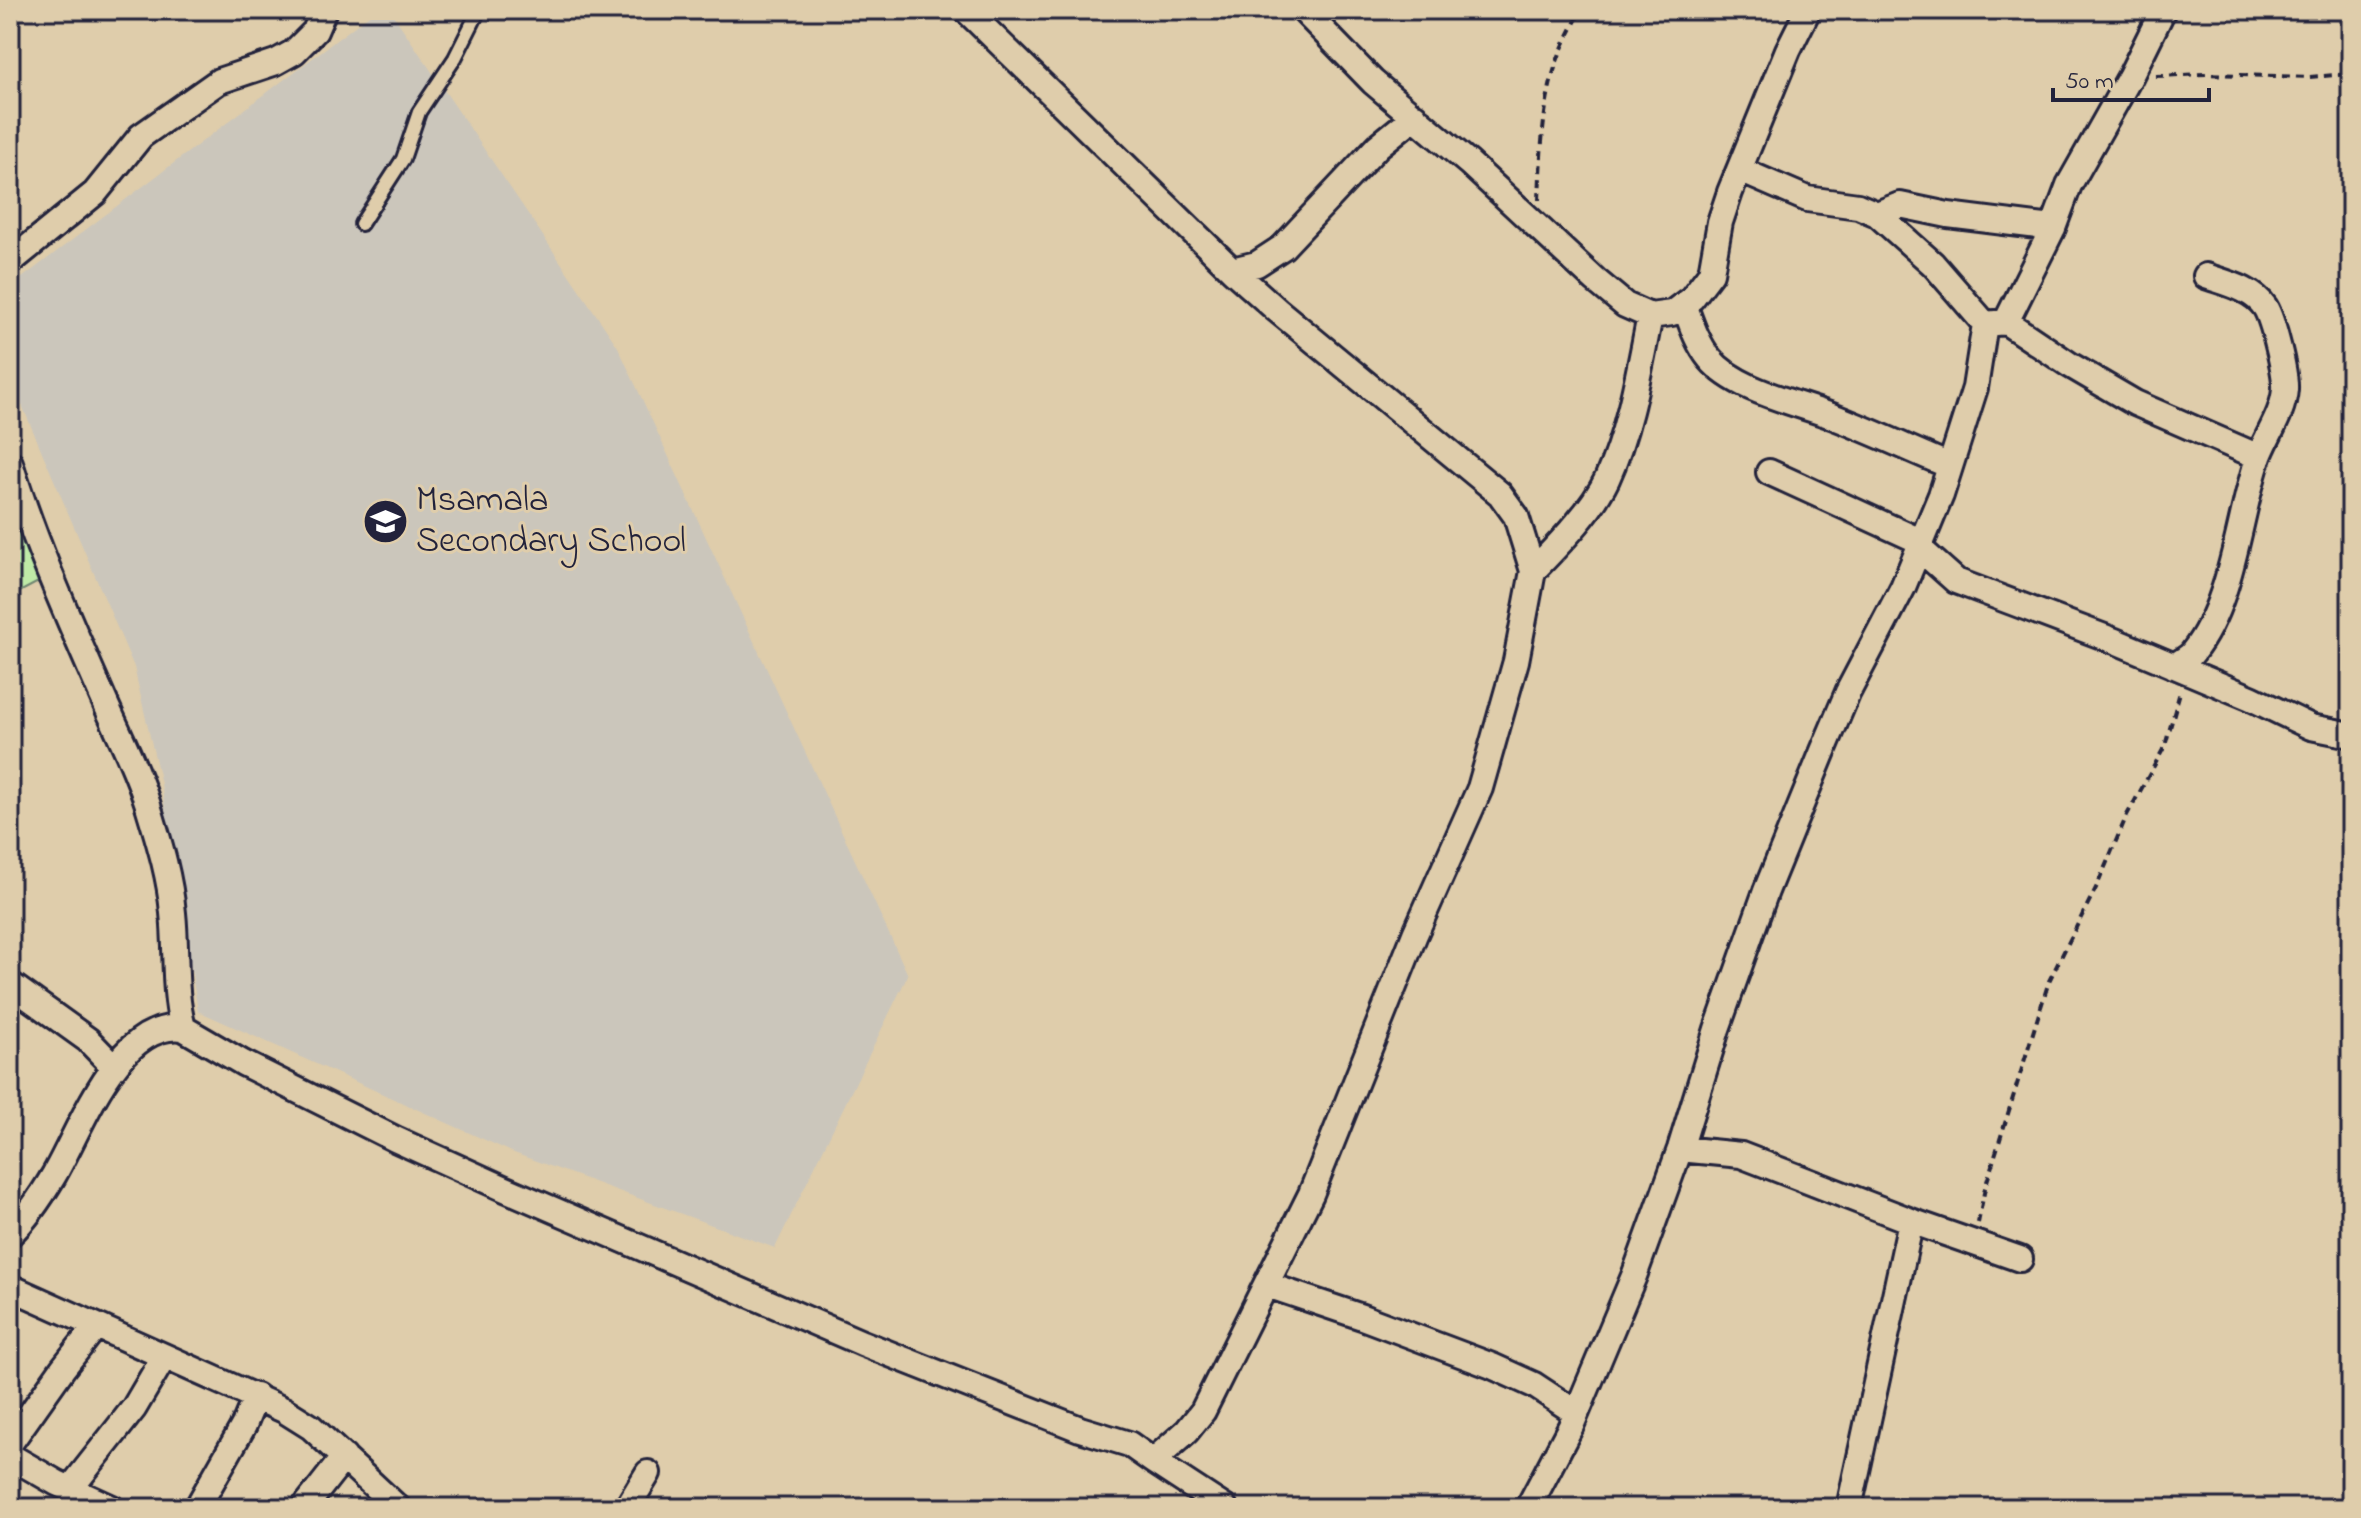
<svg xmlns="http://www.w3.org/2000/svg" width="2361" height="1518" viewBox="0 0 2361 1518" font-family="'Indie Flower',sans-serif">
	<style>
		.built { fill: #cbc6bb }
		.green { fill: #bfeaa7; stroke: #708671; stroke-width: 2 }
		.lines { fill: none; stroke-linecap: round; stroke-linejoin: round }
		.service-casing { stroke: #22223b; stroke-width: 18 }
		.minor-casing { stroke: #22223b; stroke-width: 30 }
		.path { stroke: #22223b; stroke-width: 4; stroke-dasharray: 8 6; stroke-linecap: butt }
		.service { stroke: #dfcdab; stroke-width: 12 }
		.minor { stroke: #dfcdab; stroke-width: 24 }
		.labels { text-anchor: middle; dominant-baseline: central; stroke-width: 6; stroke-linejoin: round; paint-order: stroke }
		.poi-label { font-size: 36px; fill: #22223b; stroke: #dfcdab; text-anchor: start }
	</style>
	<rect width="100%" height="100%" fill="#dfcdab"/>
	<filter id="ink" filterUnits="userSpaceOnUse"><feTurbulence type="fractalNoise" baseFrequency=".0125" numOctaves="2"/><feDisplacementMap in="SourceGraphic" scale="16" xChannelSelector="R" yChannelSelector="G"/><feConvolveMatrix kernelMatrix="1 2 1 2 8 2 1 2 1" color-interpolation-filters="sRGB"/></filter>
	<g filter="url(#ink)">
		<path class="built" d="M376,10H390L618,347L908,975L775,1248L514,1153L198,1011L161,784L134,667L10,377V287Z"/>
		<path class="green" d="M10,511L44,579L10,597Z"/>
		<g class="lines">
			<defs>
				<path id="service" d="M361,224L403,159L419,112L455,58L479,10"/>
				<path id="minor" d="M1303,10L1373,82L1469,163L1595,280L1625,305L1650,316L1672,313L1692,298L1711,273L1720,222L1730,192L1788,50L1808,10
					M1740,170L1807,199L1858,206L1877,214L1933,264L1985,324L2006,322L2070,365L2135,403L2259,457
					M1877,214L1900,205L1948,215L2053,228
					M10,262L95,193L141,136L219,81L276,62L294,52L315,31L324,10
					M1232,270L1257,264L1283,247L1378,146L1415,116
					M1684,304C1691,323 1697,343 1710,359C1736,391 1799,403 1837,418C1875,433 1912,450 1950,466
					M2006,322L2053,228L2069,185L2130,77L2163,10
					M10,463C35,544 70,622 104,700C120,737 139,773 150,812C160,845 170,878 173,913C177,951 173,990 183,1028L243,1063L395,1139L503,1188L862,1343L1080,1429L1129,1444L1153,1461L1187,1431L1203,1411L1311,1194L1415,934L1480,788L1516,661L1533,571L1516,516L1500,494L1277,310L1232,270L966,10
					M1769,472L1920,541
					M1919,548L1956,581L2115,641L2251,698L2311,727L2351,735
					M1533,571C1558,545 1592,511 1607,479C1630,428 1639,370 1650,316
					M2174,666C2180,662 2189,658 2193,652C2232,603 2238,521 2257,462C2265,437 2283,416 2285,389C2286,373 2273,320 2265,307C2253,289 2226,283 2206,276
					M10,984L88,1040L113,1066
					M1680,1149L1741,1155L1911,1221L2020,1259
					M10,1234C28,1217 41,1197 54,1175C81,1129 118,1020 183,1028
					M1267,1285L1362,1317L1492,1366L1534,1385L1575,1412L1571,1426
					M10,1287L284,1410L311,1427L398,1508
					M10,1443L63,1368L96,1326
					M10,1456L57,1483L112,1508
					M1153,1461L1225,1508
					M71,1488L134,1408L164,1357
					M197,1508L244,1425L256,1396
					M304,1508L344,1457
					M627,1508L648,1473
					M1528,1508L1571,1426L1634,1276L1680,1149L1717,1029L1766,891L1823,751L1848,692L1903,587L1941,495L1975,388L1985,324
					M1849,1508L1911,1221"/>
			</defs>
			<use href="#service" class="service-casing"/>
			<use href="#minor" class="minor-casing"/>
			<path class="path" d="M2156,76L2206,74L2309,77L2351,74
				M1539,200C1541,152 1542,101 1559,56C1565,40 1574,25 1581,10
				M1978,1223L1985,1188L2049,981L2097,886L2127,815L2165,746L2180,692"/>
			<use href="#service" class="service"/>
			<use href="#minor" class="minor"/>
		</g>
	</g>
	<defs>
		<symbol id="school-disc" viewBox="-11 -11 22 22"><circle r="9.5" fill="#22223b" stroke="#dfcdab"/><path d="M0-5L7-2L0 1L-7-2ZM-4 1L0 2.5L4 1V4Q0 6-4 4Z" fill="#fff"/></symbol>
	</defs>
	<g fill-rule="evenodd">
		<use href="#school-disc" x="360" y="496" width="51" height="51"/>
	</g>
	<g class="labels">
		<g class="poi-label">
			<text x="416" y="501">Msamala<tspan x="416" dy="41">Secondary School</tspan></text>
		</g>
	</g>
	<rect width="2361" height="1518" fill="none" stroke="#dfcdab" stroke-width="40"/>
	<rect x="20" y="20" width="2321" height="1478" fill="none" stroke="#22223b" stroke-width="3" filter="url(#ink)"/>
	<path d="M2053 88v12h156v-12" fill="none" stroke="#22223b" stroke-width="4"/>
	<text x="2065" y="88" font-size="24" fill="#22223b" stroke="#dfcdab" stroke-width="6" paint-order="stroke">50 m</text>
</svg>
